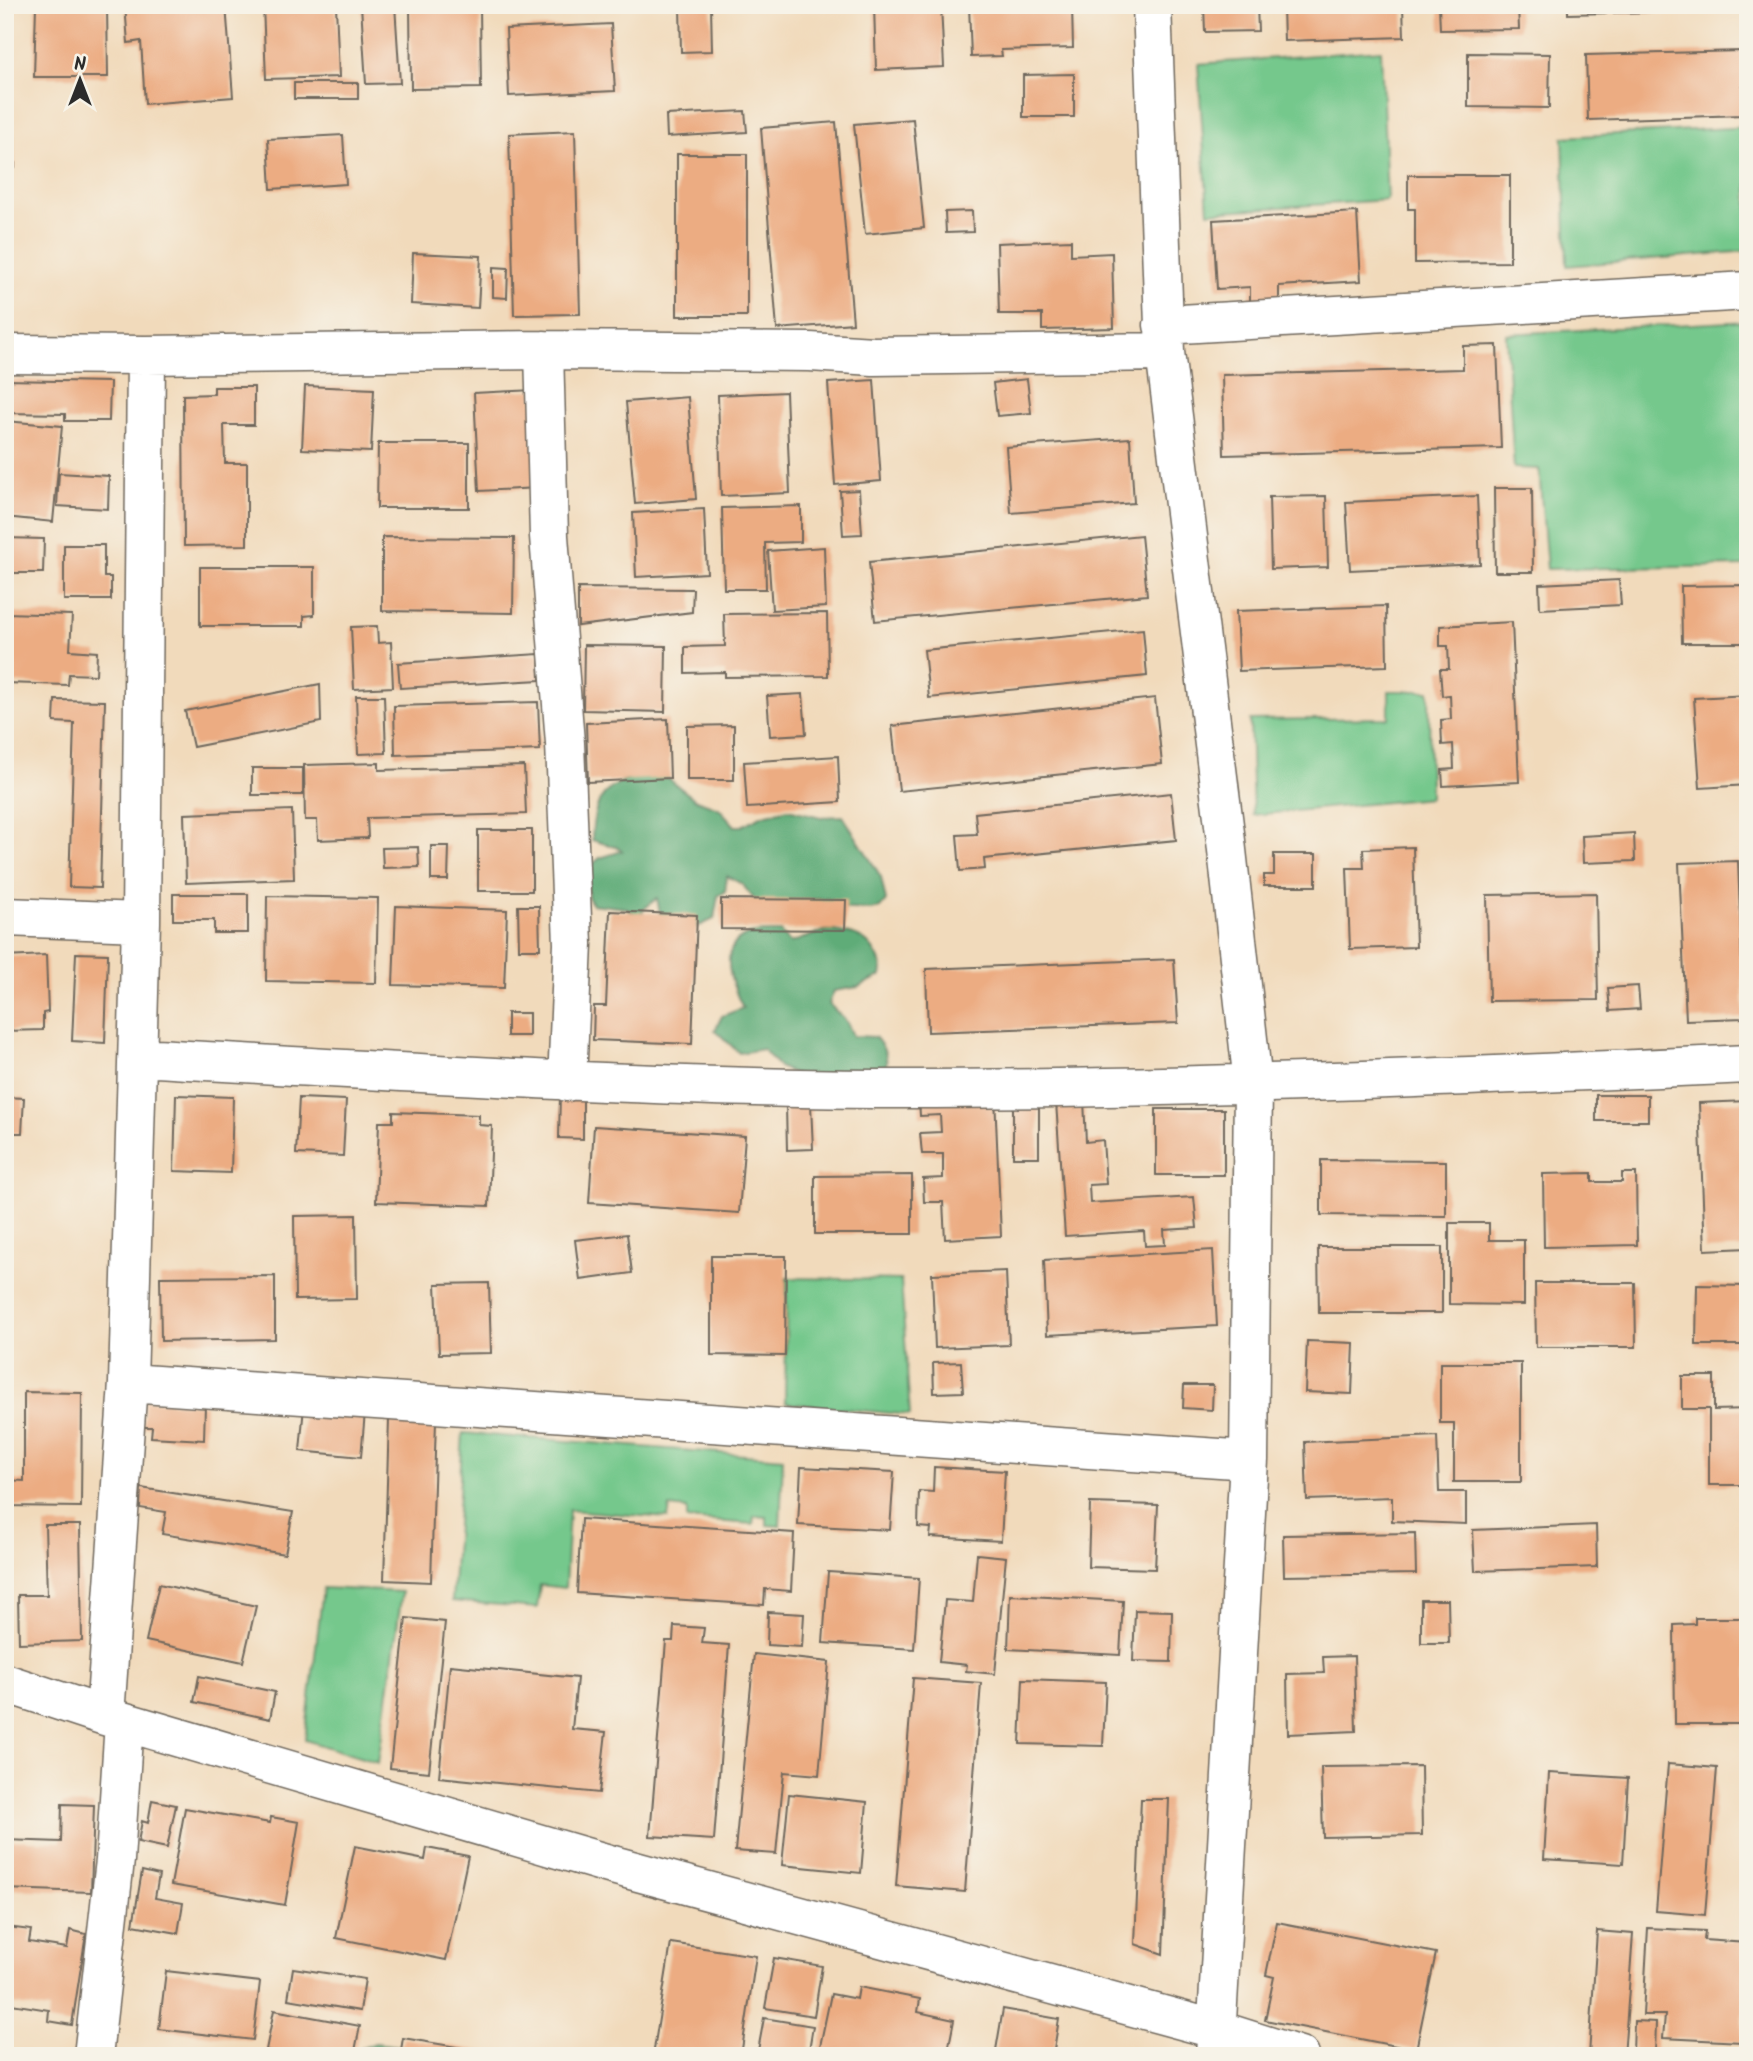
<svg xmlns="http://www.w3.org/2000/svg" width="1753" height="2061" viewBox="0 0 1753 2061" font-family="Kalam,sans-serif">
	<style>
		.green { fill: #74c88c; stroke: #507a5c; stroke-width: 2 }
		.forest { fill: #5fac78; stroke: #456c52; stroke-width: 2 }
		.building { fill: #ecac82 }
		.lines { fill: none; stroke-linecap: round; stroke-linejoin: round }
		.minor-casing { stroke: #70685d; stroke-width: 41 }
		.minor { stroke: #fff; stroke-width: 38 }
	</style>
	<rect width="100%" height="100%" fill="#f7f3e8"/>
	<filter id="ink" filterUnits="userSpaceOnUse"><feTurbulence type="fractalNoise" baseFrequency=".0143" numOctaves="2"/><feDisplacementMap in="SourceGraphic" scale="14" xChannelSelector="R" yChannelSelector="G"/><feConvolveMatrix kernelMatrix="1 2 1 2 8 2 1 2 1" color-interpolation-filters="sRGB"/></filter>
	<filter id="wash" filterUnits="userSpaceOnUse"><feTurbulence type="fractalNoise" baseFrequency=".00686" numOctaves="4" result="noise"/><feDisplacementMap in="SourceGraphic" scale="28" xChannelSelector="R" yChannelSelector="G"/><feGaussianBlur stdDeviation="1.57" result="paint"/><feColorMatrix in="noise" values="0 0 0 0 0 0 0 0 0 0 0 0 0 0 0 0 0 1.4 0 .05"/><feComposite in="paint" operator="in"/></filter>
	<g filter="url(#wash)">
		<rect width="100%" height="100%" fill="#f1dabb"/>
		<path class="green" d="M1381,50L1387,200L1208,212L1198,64Z
			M1748,127V251L1567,266L1563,137Z
			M1748,321V566L1547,569L1539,469L1514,468L1506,334Z
			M1389,691H1429L1430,798L1253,815L1250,720L1389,718Z
			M787,1278L901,1280L910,1415L785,1403Z
			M463,1433L783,1458L780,1526L767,1525V1517L754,1516L753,1524L687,1519V1509L670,1507L668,1518L569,1510L565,1588L540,1585L537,1608L452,1601Z
			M323,1588L402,1592L378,1763L305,1740Z"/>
		<path class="forest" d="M641,775L666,777L696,800L719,808L735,826H742L763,815L788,809L821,817L843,816L881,877L886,901L880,908L871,910L758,904L742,884L727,876L725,892L718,896L714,919L682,934L660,914L657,898L644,909L640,917L626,908L592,904L588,897V868L600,858L622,851L616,847L592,840C593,800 602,786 641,775Z
			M827,930C848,933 866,934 876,954C881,963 883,967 881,976L858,987L834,991L829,1004L847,1022L853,1036L875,1037C887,1051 888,1057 885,1075L810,1082L779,1067L763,1049L739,1053L715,1030L722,1016L743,1008C732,986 716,948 747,935C756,931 770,932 780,932L790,943Z
			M375,2043L406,2047L412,2056H353L360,2049Z"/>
		<g id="blocks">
			<path class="building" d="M36,5H107L108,77H34Z
				M125,5H226L233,97L145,104L141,41L128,43Z
				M263,5H336L339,77L266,79Z
				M361,5H395L400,83L366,84Z
				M410,5H480L481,88L411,89Z
				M680,5H711L712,51L681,52Z
				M874,5H941L944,67L876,70Z
				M969,5H1072L1073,48L1001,50L1002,56L971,57Z
				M1204,5H1257L1258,31L1205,32Z
				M1283,5H1403L1404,37L1284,41Z
				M1439,5H1518L1519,29L1440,30Z
				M1568,5H1697V11L1568,14Z
				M611,24L615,91L509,96L506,29Z
				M1742,51L1743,115L1588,120L1586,55Z
				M1468,53L1550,54L1549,108L1468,107Z
				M1074,74V117H1023V75Z
				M294,83H358V99H294Z
				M745,111L747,132L667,137L666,115Z
				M913,119L924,228L865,234L854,124Z
				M836,122L853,323L777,329L761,128Z
				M575,131L580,314L514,315L509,134Z
				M14,132L15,168H5V133Z
				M343,135L346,184L271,189L268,139Z
				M677,154H747V316H677Z
				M1408,175H1510V262L1415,263V209H1408Z
				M972,211L973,232L946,233L945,212Z
				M1357,212L1361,281L1279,286V309L1250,310V287L1217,289L1213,220Z
				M1071,240V255L1112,253L1114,328L1042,330V314H999L997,243Z
				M413,253L481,256L478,308L411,304Z
				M493,267L508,268L507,298L493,297Z
				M1497,345L1501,448L1224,455L1222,375L1463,369V346Z
				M1027,379L1031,413L997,416L993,383Z
				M5,380L110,382L109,421H65V414L5,413Z
				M874,380L881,481L835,485L828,383Z
				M305,386L374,389L371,452L302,449Z
				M214,387H254V425H224L225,463H247V545L184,546L183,395L214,394Z
				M533,390L538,488L479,491L474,393Z
				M786,392L790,493L721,496L718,395Z
				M688,397L696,499L635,504L626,402Z
				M5,421L62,426L53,522L5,517Z
				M1130,438L1134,503L1011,513L1006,447Z
				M378,443H469V508H377Z
				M59,473L109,476L108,509L57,506Z
				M1494,488H1532L1533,572H1495Z
				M859,490L862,534L843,535L840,491Z
				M1326,496L1328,567L1271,569L1269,497Z
				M1477,496L1480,564L1350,570L1346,502Z
				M801,506V542L765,543L766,589H724L722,508Z
				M704,509L707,573L636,577L633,513Z
				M1141,535L1147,595L875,621L869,562Z
				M382,537L514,538L513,613L382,611Z
				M5,538L44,539L43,573H5Z
				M64,545H104V577H111V600H64Z
				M824,547L826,607L772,610L768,551Z
				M200,567H314V615L304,616V626H200Z
				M1619,580L1621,605L1540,609L1539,584Z
				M1748,585V643H1682L1681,586Z
				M578,588L693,589L692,612L578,626Z
				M1386,606L1387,666L1239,671L1236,611Z
				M5,613L72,615L70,650L97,652L96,675L69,674L68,685L5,683Z
				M827,613L828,676L725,677V672L685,673V647L725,646L724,614Z
				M1512,622L1519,782L1443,786L1442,770L1454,769L1453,744L1442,745L1441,720L1451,719L1450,695L1442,696L1440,669H1449L1448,646H1440V626Z
				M377,626L378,643L391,642L393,687L354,689L351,627Z
				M1143,629L1147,676L929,698L924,650Z
				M584,645L666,646L665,712L583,710Z
				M539,654L540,680L400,688L398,663Z
				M320,684L321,722L193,747L185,711Z
				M803,694L806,734L770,736L767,696Z
				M1748,695V785L1700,788L1694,698Z
				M356,696H384L386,753L358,754Z
				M1155,698L1162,764L899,791L892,726Z
				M55,700L105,701L100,888L69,887L74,723L54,722Z
				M538,702L540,750L395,755L394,706Z
				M668,719L670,778L588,782L586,723Z
				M734,725V780H687V726Z
				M838,756L840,802L747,808L744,762Z
				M379,763V770L524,766L526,814L367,818L368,838L318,840L317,820H305L304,765Z
				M252,768H303V795H252Z
				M1171,793L1176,840L984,859L985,869L960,871L957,835L977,834L975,813Z
				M292,810L294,879L186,883L184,814Z
				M478,830H532V891H478Z
				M1634,833L1635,861L1583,863L1582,836Z
				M431,846H449L448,880H431Z
				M418,847L419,867L383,868L382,848Z
				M1413,847L1416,947L1350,949L1347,868H1364L1363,849Z
				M1274,854H1316V886H1264V875H1274Z
				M1738,861L1744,1018L1686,1020L1679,863Z
				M1596,893L1598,1000L1489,1001L1487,895Z
				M173,894H248V933H214V920H173Z
				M267,896L378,898L376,983L266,981Z
				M721,899L846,900L845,930L721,929Z
				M396,906L507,910L504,988L393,985Z
				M518,906H539L540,949H519Z
				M610,911L697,915L692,1044L593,1040L594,1006H606Z
				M76,953L108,954L105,1043L72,1041Z
				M46,955L48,1012L43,1013V1030L5,1031V957Z
				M1174,959L1178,1023L928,1032L926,969Z
				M1638,986L1640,1009L1610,1011L1608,988Z
				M507,1013H529V1036H507Z
				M560,1094L583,1095V1139L559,1138Z
				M176,1095L233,1097L231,1173L174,1171Z
				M1596,1095H1648V1121H1596Z
				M995,1096L1001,1236L945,1239L943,1202H924L923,1179L943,1178V1154H922L920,1133L941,1132L940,1115L920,1116L919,1100Z
				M5,1097L24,1098L22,1133H5Z
				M299,1098L346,1100L343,1156L296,1154Z
				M1084,1100L1086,1142L1103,1140L1106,1184L1089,1185L1090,1203L1194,1197L1197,1228L1164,1230L1165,1245L1145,1246L1144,1231L1065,1236L1056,1102Z
				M1748,1101V1248L1705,1250L1699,1103Z
				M1013,1103H1039V1157H1013Z
				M786,1105H811L813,1149L787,1150Z
				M1156,1109H1224V1175H1156Z
				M393,1112L479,1115V1125L492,1126L489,1206L376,1202L379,1122H393Z
				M594,1126L745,1136L739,1213L589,1203Z
				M1321,1160L1446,1161V1216L1321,1215Z
				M1592,1173V1182H1622V1173H1636L1637,1245L1544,1247L1543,1174Z
				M912,1175V1234H815V1176Z
				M356,1215L357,1299L295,1300L294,1216Z
				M1449,1223H1489V1240H1524V1305L1449,1304Z
				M627,1234L632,1273L580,1280L575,1240Z
				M1318,1247H1442V1313H1319Z
				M1213,1250L1217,1326L1047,1335L1044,1260Z
				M711,1256H786L785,1356L711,1355Z
				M1006,1271L1009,1345L935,1348L932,1274Z
				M275,1276V1339L161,1341L160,1277Z
				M489,1283L491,1353L439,1354L436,1284Z
				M1535,1283H1635L1636,1347H1536Z
				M1697,1285L1748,1286V1345H1696Z
				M1307,1341L1354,1343L1352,1394L1305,1392Z
				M961,1362L963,1392L934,1393L933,1363Z
				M1440,1363H1521V1482H1454V1423H1440Z
				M1682,1376H1714V1410L1748,1409V1485H1709V1409H1682Z
				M1184,1385H1213L1212,1410L1183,1408Z
				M24,1392L82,1393L81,1507L5,1506V1480L24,1481Z
				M145,1401L205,1405L204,1440L151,1437L152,1427H143Z
				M304,1406L365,1412L361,1457L300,1451Z
				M389,1419L436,1420L431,1582L384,1580Z
				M1437,1436L1439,1492H1466V1524L1392,1521V1497L1307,1500L1305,1442Z
				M801,1467L894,1472L890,1530L798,1525Z
				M934,1467L1005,1471L1001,1541L930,1537L931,1528L918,1527L919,1491L933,1492Z
				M141,1488L293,1512L285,1554L162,1534L166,1512L140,1508Z
				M1090,1503L1158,1505L1155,1569L1088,1567Z
				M581,1519L794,1533L791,1591L765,1589L764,1605L577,1593Z
				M45,1525H80L82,1641L19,1643L18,1595H47Z
				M1596,1525L1597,1567L1475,1571L1473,1530Z
				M1415,1533L1416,1574L1284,1576L1283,1535Z
				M977,1554L1006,1557L995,1674L966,1671L967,1665L939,1662L945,1600L973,1602Z
				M828,1572L919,1578L914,1649L823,1643Z
				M159,1584L256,1606L243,1662L146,1641Z
				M1010,1595L1123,1601L1120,1655L1008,1649Z
				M1421,1600H1448L1449,1643H1421Z
				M1135,1610L1172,1611L1171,1662L1133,1661Z
				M768,1612L804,1614L802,1647L767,1645Z
				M406,1618L445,1622L429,1772L390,1768Z
				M1695,1618H1748V1724H1675L1674,1625L1695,1624Z
				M674,1626L704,1628L702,1643L729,1645L714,1840L650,1836L666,1641H673Z
				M754,1654L829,1662L819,1775L784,1772L776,1854L735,1851Z
				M1354,1656L1356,1731L1288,1734L1287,1674L1324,1673L1323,1657Z
				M450,1665L577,1678L572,1729L606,1732L599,1793L439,1777Z
				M199,1676L275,1692L270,1719L194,1702Z
				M913,1678L981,1683L965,1892L896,1886Z
				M1023,1679L1106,1682L1103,1746L1020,1744Z
				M1668,1764L1717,1768L1705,1915L1656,1911Z
				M1421,1766L1422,1835L1323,1837L1321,1767Z
				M1549,1773L1628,1778L1623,1864L1544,1859Z
				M789,1794L867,1802L861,1873L782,1865Z
				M1141,1799H1169L1163,1954L1135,1944Z
				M152,1800L176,1805L167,1848L138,1842L142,1821L148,1823Z
				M62,1804L94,1805L91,1892L5,1889V1840L61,1842Z
				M185,1808L270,1823L271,1817L299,1822L285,1905L171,1885Z
				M355,1846L425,1860L427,1848L468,1856L446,1960L336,1938Z
				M142,1871L159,1875L155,1898L183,1903L178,1933L133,1925Z
				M1277,1922L1436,1953L1416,2050L1265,2020L1274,1977L1266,1975Z
				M7,1927L31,1930L29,1942L67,1948L70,1930L86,1934L72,2025L48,2021L49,2010L5,2003Z
				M1648,1928L1705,1931L1704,1940L1747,1943L1742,2042L1663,2038L1665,2015H1643Z
				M1597,1931L1633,1934L1624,2056H1589Z
				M671,1943L756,1956L741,2056H653Z
				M774,1958L822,1966L814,2016L765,2008Z
				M293,1968L365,1979L360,2011L288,1999Z
				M166,1971L260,1982L253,2040L159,2029Z
				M859,1987L920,1999L918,2012L954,2020L947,2056H845L819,2051L831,1994L857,1999Z
				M1003,2009L1059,2019L1053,2056H995Z
				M274,2010L360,2026L354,2056H296L266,2050Z
				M764,2018L813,2026L808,2056H757Z
				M1634,2021L1656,2022L1655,2055L1633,2054Z
				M403,2038L487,2052L486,2056H400Z"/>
		</g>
	</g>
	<g filter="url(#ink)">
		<use href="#blocks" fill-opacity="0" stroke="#70685d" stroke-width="2"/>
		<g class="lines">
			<defs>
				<path id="minor" d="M1152,5L1165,352L1226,841L1253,1084L1249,1460L1215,2056
					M1163,325L1748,291
					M544,350L549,536L565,743L573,944L567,1082
					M5,354L146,355L544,350L810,352L873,356L1165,352
					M5,917L141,922
					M138,1057C383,1071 628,1087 874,1089C1165,1090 1457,1077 1748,1064
					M128,1383L1249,1460
					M5,1683L105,1716L609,1864L1218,2030L1300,2056
					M105,1716L128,1383L141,922L146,355
					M93,2056L115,1860L124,1722"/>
			</defs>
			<use href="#minor" class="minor-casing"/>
			<use href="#minor" class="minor"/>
		</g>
	</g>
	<rect width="1753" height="2061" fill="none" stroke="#f7f3e8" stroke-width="28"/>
	<g transform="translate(80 80)" stroke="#f7f3e8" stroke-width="5" paint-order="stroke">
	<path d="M0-5L12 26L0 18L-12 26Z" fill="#2b2b2b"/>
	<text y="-10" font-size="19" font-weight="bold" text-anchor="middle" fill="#2b2b2b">N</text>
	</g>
</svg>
